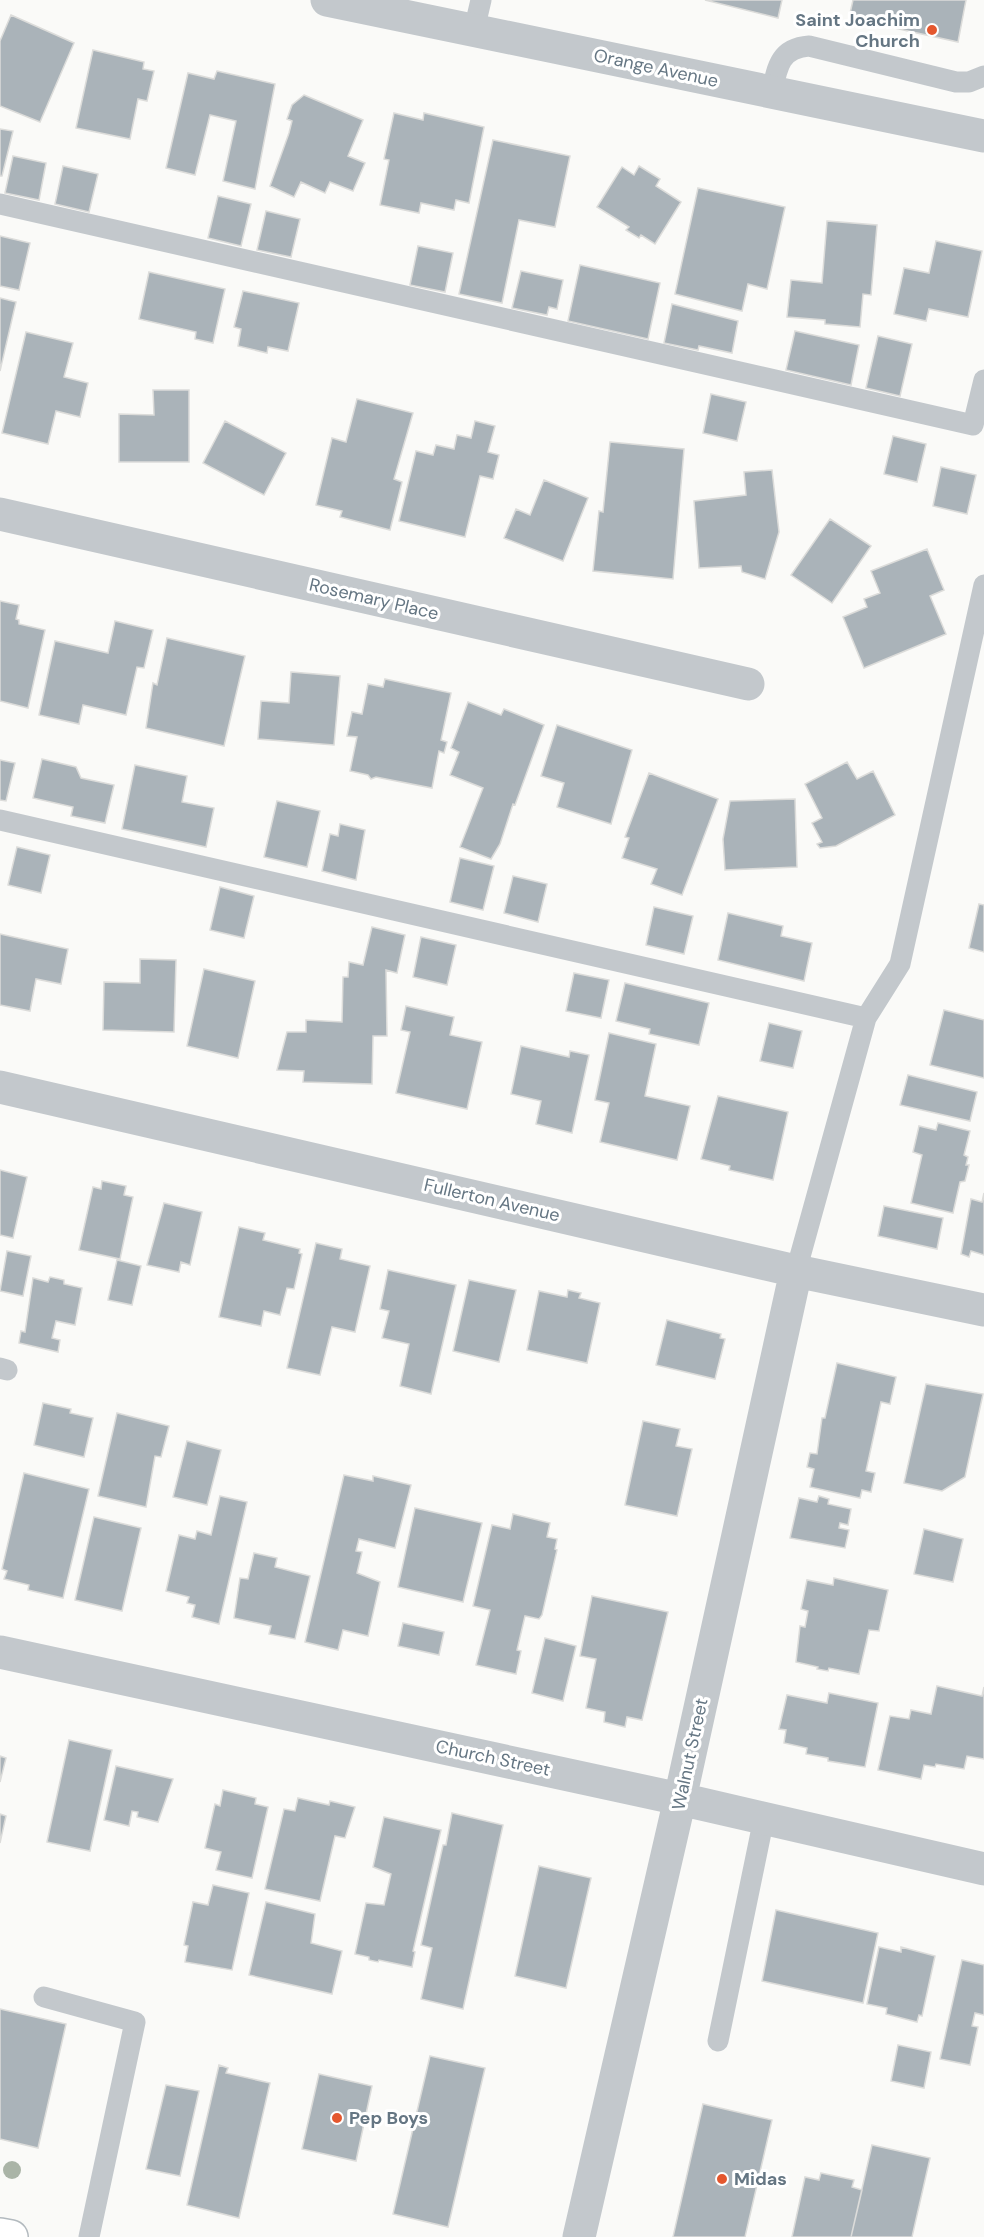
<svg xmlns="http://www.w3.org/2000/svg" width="984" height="2237" viewBox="0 0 984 2237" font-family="'DM Sans',sans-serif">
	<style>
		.building { fill: #aab3b9; stroke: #dcdcda; stroke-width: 1.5 }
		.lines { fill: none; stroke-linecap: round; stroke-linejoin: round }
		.secondary-casing { stroke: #b3babf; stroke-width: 36 }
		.service { stroke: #c3c8cc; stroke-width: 21 }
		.minor { stroke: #c3c8cc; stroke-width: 33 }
		.secondary { stroke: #fff; stroke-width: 33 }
		.tree { fill: #aab4a7 }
		.poi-dot { fill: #e4572e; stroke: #fff; stroke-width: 2 }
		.labels { text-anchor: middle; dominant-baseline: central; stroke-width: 6; stroke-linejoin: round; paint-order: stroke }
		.poi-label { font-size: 18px; font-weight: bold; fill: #657683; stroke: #fff; text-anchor: start }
		.street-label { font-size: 18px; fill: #657683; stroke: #fff }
	</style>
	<rect width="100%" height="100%" fill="#fafaf8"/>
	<path class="building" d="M705,0H782L778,18Z
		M853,0H966L958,42L849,18Z
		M11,15L74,43L40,122L0,106V41Z
		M93,50L144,62L143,69L154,71L147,101L138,99L130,139L76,128Z
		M217,71L275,84L255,189L223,181L236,121L210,115L195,175L166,168L188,73L214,79Z
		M304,95L363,120L348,156L365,163L353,191L330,182L325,193L301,182L294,197L270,186L289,133L292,121L287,119L292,105Z
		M394,113L423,120L424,113L484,127L469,203L456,200L454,210L421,203L419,213L380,205L389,160L384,159Z
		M0,129L13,131L2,176H0Z
		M493,140L570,156L555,227L519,220L502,303L459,294Z
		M13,156L46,163L39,200L5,193Z
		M63,166L98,174L89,212L55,204Z
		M639,166L660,179L656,186L681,202L655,244L641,235L639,238L626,230L629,227L597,207L622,167L634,175Z
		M698,188L785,207L767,289L748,284L742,311L675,294Z
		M218,196L251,204L241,246L208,238Z
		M266,211L300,219L291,257L257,250Z
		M827,221L877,225L871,295L863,294L860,327L825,324V320L787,317L791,280L822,283Z
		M0,236L30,243L19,290L0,286Z
		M936,241L982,251L968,317L929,309L926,321L894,314L904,268L929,273Z
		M418,246L453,253L445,292L410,285Z
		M580,265L660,283L648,339L568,321Z
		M521,271L563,280L557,309L549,307L547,315L512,308Z
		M149,272L225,289L213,343L195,339L196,332L139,319Z
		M243,291L299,303L288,351L268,347L267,353L238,346L241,329L234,327Z
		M0,298L16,302L0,371Z
		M672,304L738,321L732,353L699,346L698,350L664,343Z
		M795,331L859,345L851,385L786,370Z
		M26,332L73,343L64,377L88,383L80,417L56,411L48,444L2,433Z
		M878,336L912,344L900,396L866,388Z
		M153,390H189V462H119V414L154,415Z
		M711,394L746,402L737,441L703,433Z
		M357,399L413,413L394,479L402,482L390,530L340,517L342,511L316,505L332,438L346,442Z
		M225,421L286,453L264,495L203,463Z
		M475,421L495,426L488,452L499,455L493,479L480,476L465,537L399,521L416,451L433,455L436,445L454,449L457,435L471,438Z
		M893,436L926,444L917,482L884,474Z
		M610,442L684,449L673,579L593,571L599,511L603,512Z
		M941,467L976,475L967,514L933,506Z
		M772,470L779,532L765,579L742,572L741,566L699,568L694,501L746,495L744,472Z
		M544,480L588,498L563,561L504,538L516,509L530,515Z
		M830,519L871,546L832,603L791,575Z
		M927,549L944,590L930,596L946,634L864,668L843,617L867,607L864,599L880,593L871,571Z
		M0,601L19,605L16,619L19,620V624L45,630L28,708L0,701Z
		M115,621L153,630L144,668L137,667L126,715L83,705L79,724L39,715L55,641L108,653Z
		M167,638L245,656L224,746L146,728L153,683L157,685Z
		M291,672L340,676L334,745L258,739L261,701L289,703Z
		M385,679L451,693L441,740L447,742L444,753L439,751L432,788L376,777L371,779L368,775L350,771L357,737L347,736L352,712L362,714L368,684L383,687Z
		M468,702L501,715L504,709L544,725L515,805L513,804L500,844L491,859L460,847L483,788L450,775L459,752L451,748Z
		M557,725L632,750L611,824L557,807L564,783L541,776Z
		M42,759L76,767L81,778L114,785L105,823L71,816L73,807L33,798Z
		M0,760L15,763L6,801L0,800Z
		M847,762L857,779L873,771L895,815L836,846L820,848L817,844L822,842L812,823L822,818L805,784Z
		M135,765L187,776L182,802L214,808L206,847L122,829Z
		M649,773L718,799L682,895L651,884L657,869L622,858L629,838L625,837Z
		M795,799L797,867L725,870L723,839L730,801Z
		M277,801L320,811L307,867L264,857Z
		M340,824L365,830L356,880L322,871L330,834L338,836Z
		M17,847L50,855L41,893L8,885Z
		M460,858L494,866L483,910L450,902Z
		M513,876L547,884L538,922L504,913Z
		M220,887L254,896L244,938L210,930Z
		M979,904L984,905V952L969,948Z
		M654,907L693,916L684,954L646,945Z
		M728,913L783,926L781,936L812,943L804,981L718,960Z
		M372,927L405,935L397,973L386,970L387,1036H373L372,1084L303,1082L304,1071L277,1070L287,1032H306V1020L342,1022L343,977H348L349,962L363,965Z
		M0,934L68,949L61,984L36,979L30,1011L0,1005Z
		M421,937L456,945L447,985L413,977Z
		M140,959L176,960L174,1032L103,1030L104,982L140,983Z
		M204,969L255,981L238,1058L187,1046Z
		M574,973L609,980L601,1018L566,1011Z
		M625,983L709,1003L699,1045L649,1034L650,1029L616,1021Z
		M406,1006L454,1017L450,1035L482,1042L467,1109L396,1093L410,1032L401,1030Z
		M944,1010L984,1020V1078L930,1065Z
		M769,1023L802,1031L793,1068L760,1061Z
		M609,1033L656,1044L645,1096L690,1106L677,1160L600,1142L609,1103L595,1100Z
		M521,1046L569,1057L570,1051L589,1055L572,1133L536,1124L541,1101L511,1094Z
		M908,1075L977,1092L970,1121L900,1105Z
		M718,1096L788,1112L773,1180L729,1170L730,1166L701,1159Z
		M938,1123L970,1131L964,1155L968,1157L966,1165H969L965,1181L960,1182L953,1213L911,1203L922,1155L913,1152L919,1126L936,1130Z
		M0,1170L27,1177L13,1238L0,1235Z
		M102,1181L126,1186L124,1195L133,1197L120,1259L79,1250L93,1187L101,1189Z
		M984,1193V1255L971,1251L969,1257L961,1254L971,1199L982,1202Z
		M164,1203L202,1212L190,1265L181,1262L179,1272L147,1265Z
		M884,1206L943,1218L937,1249L878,1236Z
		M239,1227L265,1233L263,1240L300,1249L299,1253L302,1254L294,1289L287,1288L280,1315L264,1311L261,1326L219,1317Z
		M316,1243L342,1249L340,1259L370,1266L355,1332L332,1327L320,1375L287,1368Z
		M7,1251L31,1256L23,1296L0,1291Z
		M117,1260L141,1266L132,1305L108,1300Z
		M388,1270L456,1285L431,1394L400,1386L409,1344L382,1338L389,1311L380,1309Z
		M50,1277L64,1280V1284L82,1288L75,1325L56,1321L52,1338L60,1340L58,1352L19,1343L21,1331L25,1332L33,1278L48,1282Z
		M469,1280L516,1290L499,1362L453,1351Z
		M568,1290L581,1293L579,1298L600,1303L587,1363L527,1350L539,1291L567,1297Z
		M667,1320L721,1334L720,1338L725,1339L715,1379L656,1365Z
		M837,1363L896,1377L890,1404L881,1402L866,1471L875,1473L871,1492L862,1490L860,1498L810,1487L814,1469L807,1467L810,1453L817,1454L822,1418H825Z
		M926,1384L983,1394L965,1477L942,1491L904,1483Z
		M43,1403L71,1409L70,1413L93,1418L84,1457L34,1445Z
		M117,1413L169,1426L161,1457L155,1456L146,1507L98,1496Z
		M643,1421L680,1429L676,1446L692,1449L677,1516L625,1505Z
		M187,1441L221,1450L207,1505L173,1497Z
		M24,1473L89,1489L63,1598L28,1590L29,1585L4,1579L7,1571L2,1569Z
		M344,1475L373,1481V1476L411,1485L395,1548L359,1539L356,1551L362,1552L357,1573L380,1582L368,1636L343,1630L338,1650L305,1642Z
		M220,1496L247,1502L219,1624L192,1617L195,1605L187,1603L189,1597L166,1591L179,1535L195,1539L197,1531L211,1535Z
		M819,1496L829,1499L828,1504L851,1509L848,1525L840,1523L839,1528L849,1530L845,1548L790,1538L799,1498L817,1502Z
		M415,1508L482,1523L463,1602L398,1587Z
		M513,1514L550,1523L547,1537L557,1539L555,1549L557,1550L542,1615L539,1619L525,1616L517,1650L521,1651L516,1674L476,1665L490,1610L473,1606L492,1525L510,1529Z
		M94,1517L141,1528L122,1611L75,1600Z
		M924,1529L963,1539L953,1582L914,1574Z
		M254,1553L277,1558L275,1567L310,1576L295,1639L269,1634L271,1626L234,1618L240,1578L248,1579Z
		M834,1578L888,1590L879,1631L869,1630L859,1674L829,1668L828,1671L817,1669L818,1667L796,1662L800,1626L805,1627L808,1611L801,1609L807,1580L833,1585Z
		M592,1596L668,1612L642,1720L627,1717L625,1727L604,1722L605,1712L586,1708L596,1659L580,1656Z
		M403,1623L444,1632L439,1655L398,1646Z
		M545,1638L576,1646L563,1701L532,1693Z
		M937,1686L982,1696L984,1687V1759L967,1756L964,1769L936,1764L935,1767L924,1765L921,1779L878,1770L890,1716L909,1719L911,1710L931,1714Z
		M829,1693L878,1703L865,1767L828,1761V1758L806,1754L807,1748L784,1743L786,1730L779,1729L787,1695L827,1703Z
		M69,1740L112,1750L90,1851L47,1842Z
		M0,1756L6,1758L0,1782Z
		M116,1766L173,1779L158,1822L137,1817L138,1812L132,1811L129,1826L104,1820Z
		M223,1790L256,1798L255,1804L268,1807L252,1878L216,1870L221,1852L205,1848L215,1804L220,1806Z
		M298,1798L329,1805L330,1801L355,1807L345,1838L335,1836L320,1901L265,1889L284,1809L295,1811Z
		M452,1813L503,1825L463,2009L421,1999L432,1948L421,1945L443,1845H446Z
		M0,1814L6,1816L0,1843Z
		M384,1817L441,1830L413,1951L415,1952L412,1967L379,1960L378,1962L369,1960V1957L355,1954L366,1903L384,1905L391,1874L373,1867Z
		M539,1866L591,1878L566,1988L515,1976Z
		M213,1885L249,1893L232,1970L185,1962L188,1946L184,1945L193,1902L208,1905Z
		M266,1902L315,1914L311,1943L342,1951L332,1994L249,1975Z
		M776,1910L878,1933L863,2003L762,1981Z
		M879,1947L901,1952V1947L935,1956L922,2016L919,2015L917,2022L886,2014L887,2008L867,2004Z
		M962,1960L984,1965V2015L975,2013L972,2026L978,2027L970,2065L940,2059Z
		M0,2009L66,2024L38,2148L0,2139Z
		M898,2045L931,2052L924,2088L891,2081Z
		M430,2056L485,2068L448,2227L393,2214Z
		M219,2065L228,2068L226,2073L270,2083L239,2218L187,2205Z
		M319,2074L372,2086L356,2161L302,2149Z
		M166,2085L199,2091L180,2176L146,2169Z
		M703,2104L772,2120L745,2237H673Z
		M872,2145L930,2158L912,2237H851Z
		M821,2173L854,2180L852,2187L862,2190L851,2237H792L805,2177L819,2180Z"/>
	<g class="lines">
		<defs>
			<path id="secondary" d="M0,2235L11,2237"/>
		</defs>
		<use href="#secondary" class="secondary-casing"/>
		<path class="service" d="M474,30L481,0
			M772,92C777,67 780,48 809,46L956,82H969L984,76
			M0,204L973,425L984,380
			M0,820L866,1018
			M796,1271L866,1018L900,964L984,585
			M0,1368L7,1370
			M44,1997L135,2022L89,2237
			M718,2041L764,1818"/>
		<path class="minor" d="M327,0L984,136
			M0,514L748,684
			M0,1087L796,1271L984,1310
			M0,1652L680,1799L984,1869
			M579,2237L680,1799L796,1271"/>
		<use href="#secondary" class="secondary"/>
	</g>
	<circle class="tree" cx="12" cy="2170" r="9"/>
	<g class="poi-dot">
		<circle cx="932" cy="30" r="6"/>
		<circle cx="337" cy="2118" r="6"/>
		<circle cx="722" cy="2179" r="6"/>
	</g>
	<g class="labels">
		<g class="poi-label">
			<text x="920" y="20" text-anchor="end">Saint Joachim<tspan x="920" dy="21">Church</tspan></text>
			<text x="349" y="2118">Pep Boys</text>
			<text x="734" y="2179">Midas</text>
		</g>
		<g class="street-label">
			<text transform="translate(656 68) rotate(12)">Orange Avenue</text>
			<text transform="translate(374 599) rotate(13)">Rosemary Place</text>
			<text transform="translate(492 1200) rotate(13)">Fullerton Avenue</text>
			<text transform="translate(690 1754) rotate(-78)">Walnut Street</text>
			<text transform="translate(493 1758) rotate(12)">Church Street</text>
		</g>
	</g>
</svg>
